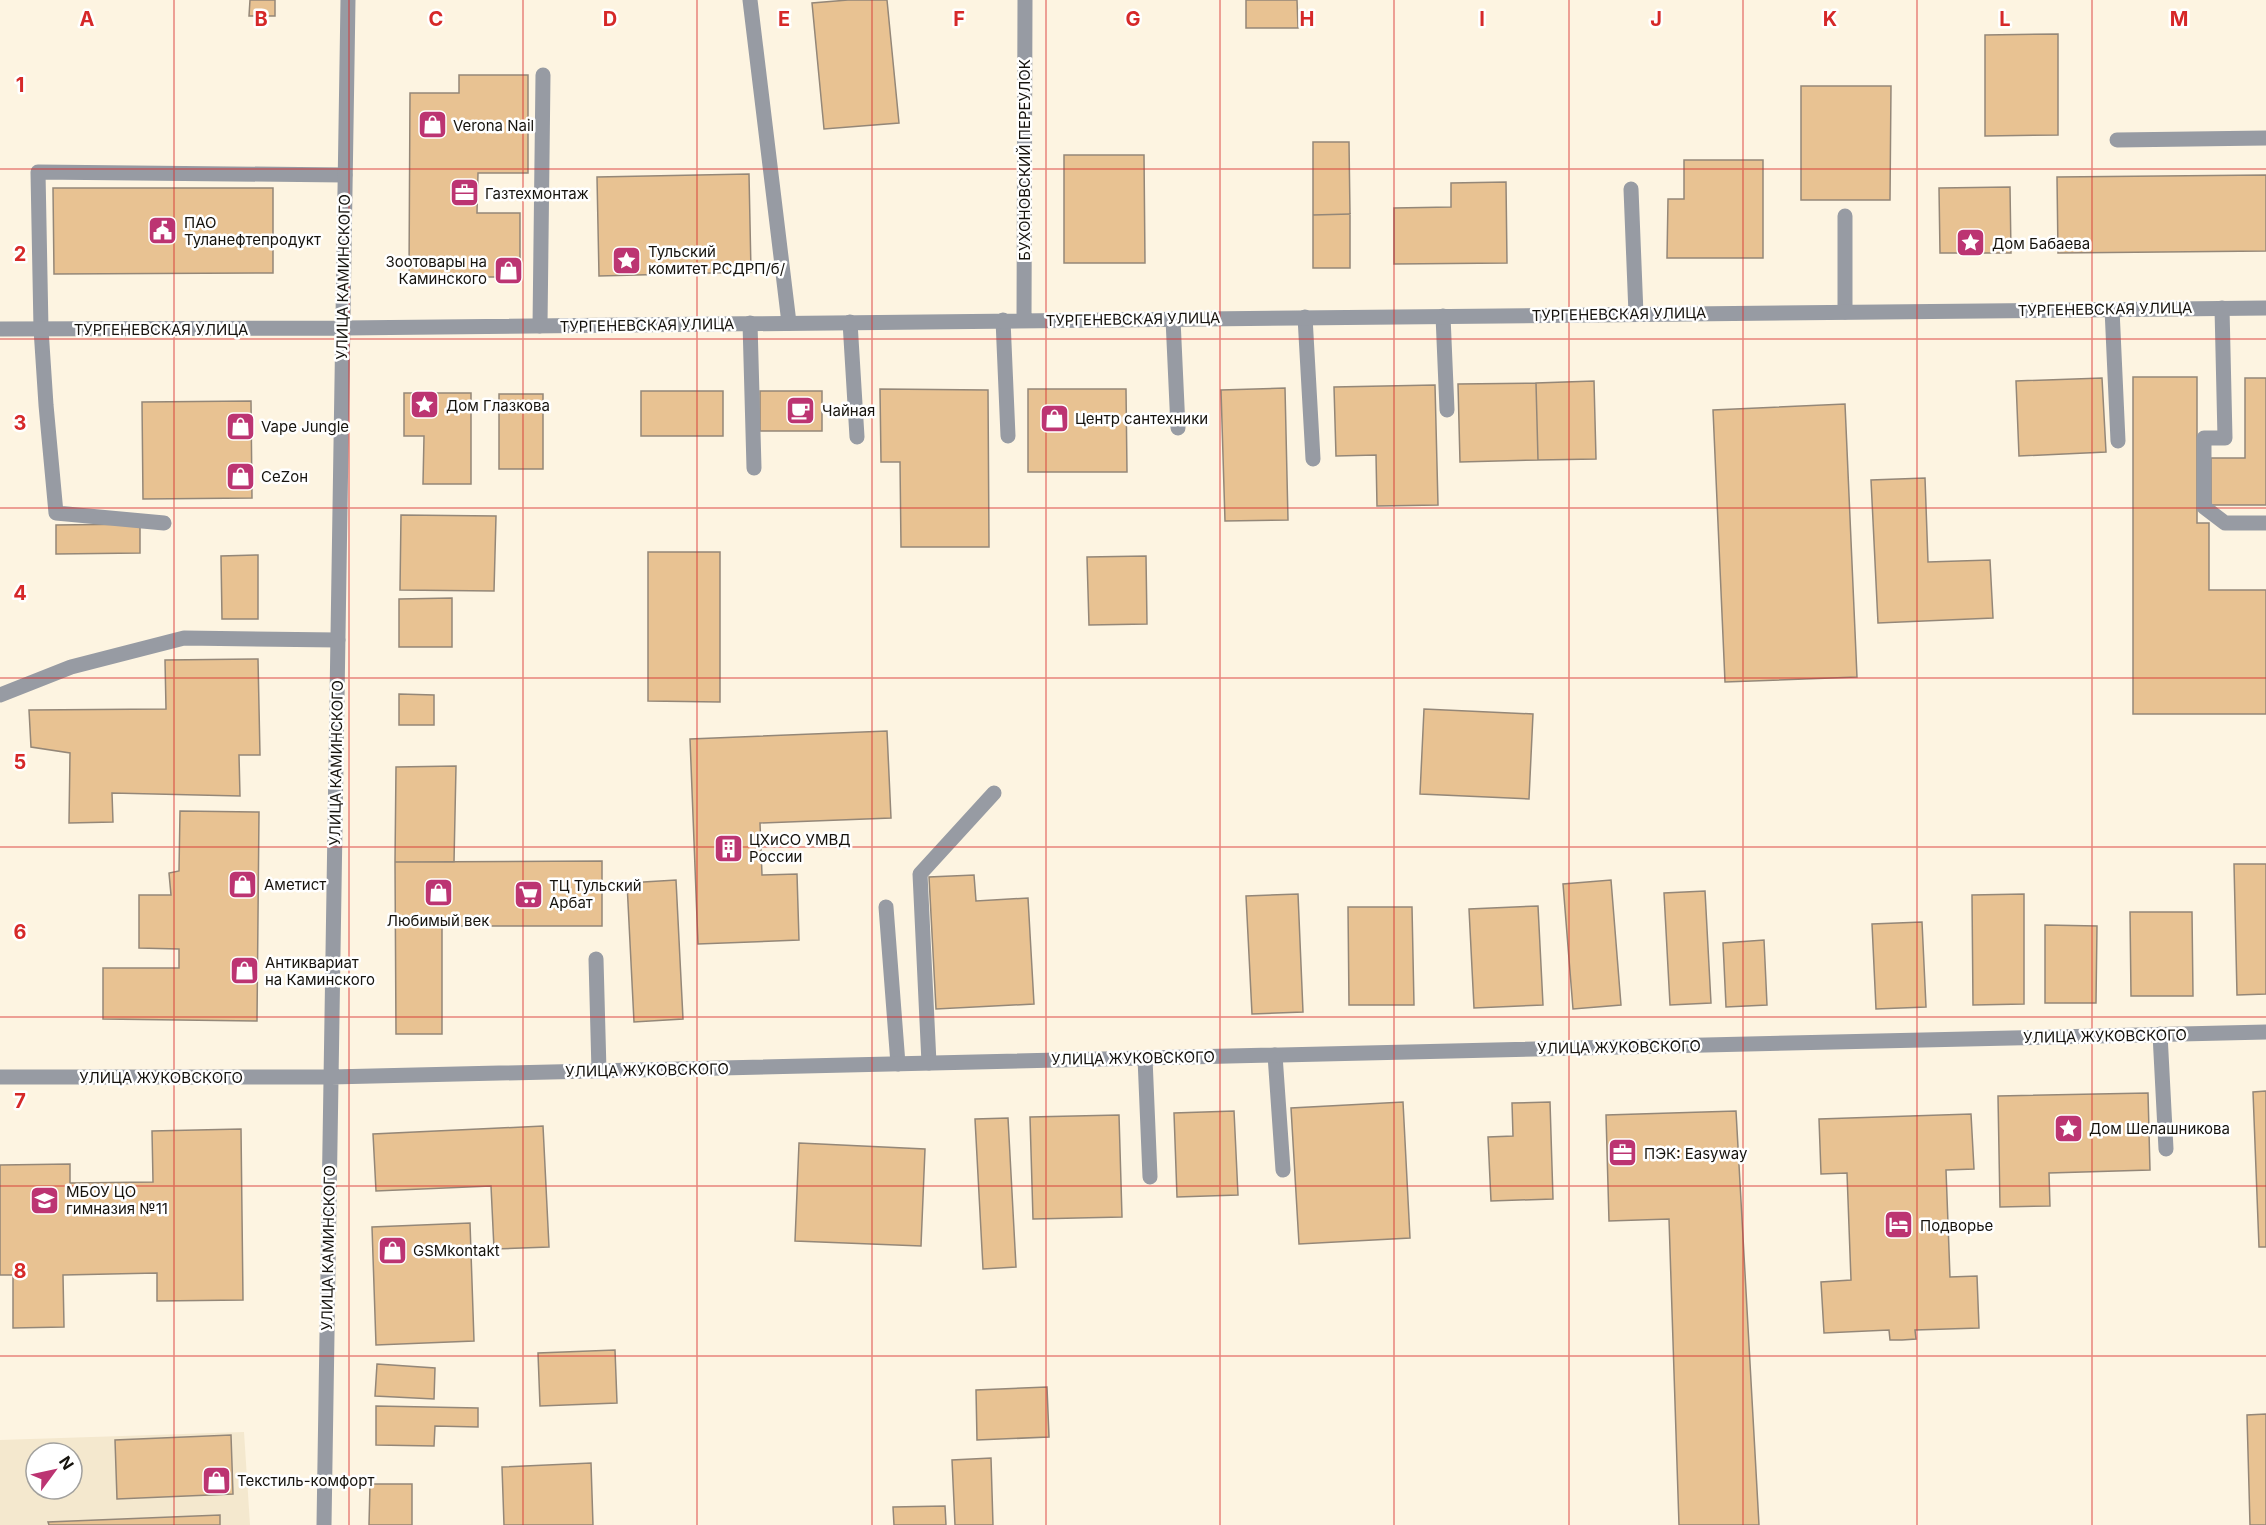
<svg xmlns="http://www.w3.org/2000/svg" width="2266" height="1525" viewBox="0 0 2266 1525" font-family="Inter,sans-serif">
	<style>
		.built { fill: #f4e8ce; fill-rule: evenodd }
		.building { fill: #e8c292; stroke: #948778; stroke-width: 1.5 }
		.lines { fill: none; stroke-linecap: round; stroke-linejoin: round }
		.service { stroke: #979ba3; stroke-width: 15 }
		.minor { stroke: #979ba3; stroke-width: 15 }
		.grid { fill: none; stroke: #d62828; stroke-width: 1.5; stroke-opacity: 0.55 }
		.labels { text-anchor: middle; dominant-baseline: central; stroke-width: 5; stroke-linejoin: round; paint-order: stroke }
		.poi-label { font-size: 15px; fill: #16130d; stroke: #fff; text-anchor: start }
		.street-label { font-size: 15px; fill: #16130d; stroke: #fff }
		.grid-label { font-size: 20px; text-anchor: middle; font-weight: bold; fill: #d62828; stroke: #fff; stroke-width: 5; stroke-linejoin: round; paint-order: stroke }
	</style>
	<rect width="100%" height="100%" fill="#fdf4e1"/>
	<path class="built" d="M244,1432L250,1525H0V1440ZM36,1453H72V1489H36Z"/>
	<path class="building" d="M250,0H275V16H249Z
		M848,0H887L899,123L824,129L812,3Z
		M1246,0H1297L1298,28H1246Z
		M2058,34V135L1985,136V35Z
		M459,75H528V173H478L477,213H520V277H409L410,93H459Z
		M1801,86H1891L1890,200H1801Z
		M1313,142H1349L1350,214L1313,215Z
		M1064,155H1144L1145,263H1064Z
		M1684,160H1763V258H1667L1668,199H1684Z
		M749,174L751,272L599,276L597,177Z
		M2266,175V251L2058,253L2057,177Z
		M1506,182L1507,263L1394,264V208L1451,207V183Z
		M2010,187L2011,253H1940L1939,188Z
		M53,188H273V273L54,274Z
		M1350,214V268H1313V215Z
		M2133,377H2197V523H2209V590H2266V714H2133Z
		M2102,378L2106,452L2019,456L2016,381Z
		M2245,378H2266V505H2211V458H2245Z
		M1594,381L1596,459L1538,460L1536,383Z
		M1536,383L1538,460L1460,462L1458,384Z
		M1435,385L1438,505L1377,506L1376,455L1336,456L1334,387Z
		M1285,388L1288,520L1225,521L1221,390Z
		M880,389L988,390L989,547H901L900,462H881Z
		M1028,389H1126L1127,472H1028Z
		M641,391H723V436H641Z
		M760,391H822V431H760Z
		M404,393H471V484H423L424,436H404Z
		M499,394H543V469H499Z
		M251,401L252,498L143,499L142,402Z
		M1845,404L1857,677L1725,682L1713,410Z
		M1925,478L1928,562L1990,560L1993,618L1878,623L1871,480Z
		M401,515L496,516L494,591L400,590Z
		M140,524V553L56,554V525Z
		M648,552H720V702L648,701Z
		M258,555V619H222L221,556Z
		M1146,556L1147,624L1089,625L1087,557Z
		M452,598V647H399V599Z
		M258,659L260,755H239L240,796L112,793L113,822L69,823L70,753L31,747L29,710L166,709L165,660Z
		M399,694L434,695V725H399Z
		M1424,709L1533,714L1529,799L1420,794Z
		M887,731L891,818L760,823L762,875L797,874L799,940L698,944L690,739Z
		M456,766L454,862H395L396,767Z
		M180,811L259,812L257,1021L103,1019V968H179V949L139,948V895H171L169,873L179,871Z
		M602,861V926H442V1034H396L395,862Z
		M2234,864H2266V994L2237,995Z
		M974,875L976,901L1028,898L1034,1004L936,1009L929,877Z
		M676,880L683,1019L634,1022L627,883Z
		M1611,880L1621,1005L1573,1009L1563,884Z
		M1705,891L1711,1003L1670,1005L1664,893Z
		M1298,894L1303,1012L1252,1014L1246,896Z
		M2024,894V1004L1973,1005L1972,895Z
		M1538,906L1543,1005L1474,1008L1469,909Z
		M1348,907H1412L1414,1005H1349Z
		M2130,912H2192L2193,996H2131Z
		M1922,922L1926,1007L1876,1009L1872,924Z
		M2045,925L2097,926L2096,1003H2045Z
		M1764,940L1767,1005L1726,1007L1723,943Z
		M2266,1091V1247H2259L2253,1092Z
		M2148,1093L2150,1170L2049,1173L2050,1206L2000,1207L1998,1096Z
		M1403,1102L1410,1238L1299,1244L1291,1108Z
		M1550,1102L1553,1199L1491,1201L1488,1137L1513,1136L1512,1103Z
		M1234,1111L1238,1195L1177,1197L1174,1113Z
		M1736,1111L1759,1525H1679L1669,1219L1609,1221L1606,1115Z
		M1971,1114L1974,1169L1946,1170L1950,1277L1977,1276L1979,1328L1915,1330L1916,1339L1902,1340H1890L1889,1330L1824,1333L1821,1282L1851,1280L1847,1173L1821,1174L1819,1119Z
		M1119,1115L1122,1217L1033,1219L1030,1117Z
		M1008,1118L1016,1267L983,1269L975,1119Z
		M543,1126L549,1247L494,1249L491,1186L376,1191L373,1134Z
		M241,1129L243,1300L157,1301V1273L63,1275L64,1327L13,1328V1275H0V1165L70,1164V1183L153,1182L152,1131Z
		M799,1143L925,1149L921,1246L795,1241Z
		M470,1223L474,1341L376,1345L372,1227Z
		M615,1350L617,1403L540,1406L538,1353Z
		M377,1364L435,1368L434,1399L375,1396Z
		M1047,1387L1049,1437L977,1440L976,1390Z
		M376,1406L478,1408V1427L435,1426L434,1446L376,1445Z
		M2266,1414V1525H2250L2247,1415Z
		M231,1435L233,1494L117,1499L115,1440Z
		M991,1458L993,1525H955L952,1460Z
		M591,1463L593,1525H504L502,1467Z
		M370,1484H412V1525H369Z
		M945,1506L946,1525H894L893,1507Z
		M220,1515V1525H49L48,1522Z"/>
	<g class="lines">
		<path class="service" d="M750,0L789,323
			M2117,140L2266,138
			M1631,189L1636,314
			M2222,308L2225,438H2204V507L2225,523H2266
			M2112,309L2118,441
			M1845,312V216
			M1443,316L1447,410
			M1305,317L1313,459
			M1173,319L1178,428
			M1003,320L1008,436
			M850,322L857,437
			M750,323L754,468
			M540,326L543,75
			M164,523L56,513L46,405L41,329L38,172L345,175
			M0,695L71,667L184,638L338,640
			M886,907L898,1064
			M596,959L599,1071
			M2160,1034L2166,1149
			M1275,1055L1283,1170
			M1145,1058L1150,1177
			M929,1063L920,874L994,793"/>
		<path class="minor" d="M1024,320L1025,0
			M0,329L343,328L2266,308
			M0,1077H331L2266,1032
			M324,1525L348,0"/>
	</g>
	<path class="grid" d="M174,0V1525M349,0V1525M523,0V1525M697,0V1525M872,0V1525M1046,0V1525M1220,0V1525M1394,0V1525M1569,0V1525M1743,0V1525M1917,0V1525M2092,0V1525M0,169H2266M0,339H2266M0,508H2266M0,678H2266M0,847H2266M0,1017H2266M0,1186H2266M0,1356H2266"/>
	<defs>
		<symbol id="shop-square" viewBox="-11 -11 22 22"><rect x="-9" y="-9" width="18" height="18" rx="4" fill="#bc3472" stroke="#fff"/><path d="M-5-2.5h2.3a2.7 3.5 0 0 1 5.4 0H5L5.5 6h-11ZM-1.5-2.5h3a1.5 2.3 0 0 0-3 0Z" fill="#fff"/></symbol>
		<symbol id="office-square" viewBox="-11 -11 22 22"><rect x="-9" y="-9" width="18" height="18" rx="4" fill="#bc3472" stroke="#fff"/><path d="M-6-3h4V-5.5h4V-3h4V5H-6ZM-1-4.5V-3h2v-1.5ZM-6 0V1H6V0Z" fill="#fff"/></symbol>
		<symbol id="civic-square" viewBox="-11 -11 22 22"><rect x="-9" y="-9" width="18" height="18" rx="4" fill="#bc3472" stroke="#fff"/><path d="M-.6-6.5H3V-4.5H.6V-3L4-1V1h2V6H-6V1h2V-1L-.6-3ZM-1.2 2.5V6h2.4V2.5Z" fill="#fff"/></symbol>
		<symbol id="sight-square" viewBox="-11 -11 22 22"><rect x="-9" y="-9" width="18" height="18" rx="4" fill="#bc3472" stroke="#fff"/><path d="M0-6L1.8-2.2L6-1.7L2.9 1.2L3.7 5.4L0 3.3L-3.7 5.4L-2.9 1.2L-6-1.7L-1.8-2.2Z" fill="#fff"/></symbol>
		<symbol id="cafe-square" viewBox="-11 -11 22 22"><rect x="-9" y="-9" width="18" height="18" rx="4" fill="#bc3472" stroke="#fff"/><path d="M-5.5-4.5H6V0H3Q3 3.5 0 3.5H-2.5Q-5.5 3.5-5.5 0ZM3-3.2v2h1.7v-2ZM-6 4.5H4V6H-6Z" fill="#fff"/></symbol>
		<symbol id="building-square" viewBox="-11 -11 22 22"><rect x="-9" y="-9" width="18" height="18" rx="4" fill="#bc3472" stroke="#fff"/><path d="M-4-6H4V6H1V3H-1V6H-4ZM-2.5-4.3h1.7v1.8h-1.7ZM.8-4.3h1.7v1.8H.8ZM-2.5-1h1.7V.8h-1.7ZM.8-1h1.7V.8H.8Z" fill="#fff"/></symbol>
		<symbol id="supermarket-square" viewBox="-11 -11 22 22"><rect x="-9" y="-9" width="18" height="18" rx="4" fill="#bc3472" stroke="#fff"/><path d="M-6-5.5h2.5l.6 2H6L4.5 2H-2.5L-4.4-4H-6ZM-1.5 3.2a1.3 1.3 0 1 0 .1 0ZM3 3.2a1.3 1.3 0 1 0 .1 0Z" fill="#fff"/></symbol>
		<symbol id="school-square" viewBox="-11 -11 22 22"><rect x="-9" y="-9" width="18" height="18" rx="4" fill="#bc3472" stroke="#fff"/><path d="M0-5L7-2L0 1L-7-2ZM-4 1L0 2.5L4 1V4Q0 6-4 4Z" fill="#fff"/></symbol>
		<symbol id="hotel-square" viewBox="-11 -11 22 22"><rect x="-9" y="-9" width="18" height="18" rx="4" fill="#bc3472" stroke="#fff"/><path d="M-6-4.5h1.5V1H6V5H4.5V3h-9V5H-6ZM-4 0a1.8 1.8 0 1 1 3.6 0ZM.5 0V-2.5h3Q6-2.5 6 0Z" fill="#fff"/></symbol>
	</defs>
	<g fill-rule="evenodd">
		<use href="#shop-square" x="416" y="108" width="33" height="33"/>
		<use href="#office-square" x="448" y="176" width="33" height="33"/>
		<use href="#civic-square" x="146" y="214" width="33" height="33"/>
		<use href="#sight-square" x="1954" y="226" width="33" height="33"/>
		<use href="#sight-square" x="610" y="244" width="33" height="33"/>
		<use href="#shop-square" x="492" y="254" width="33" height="33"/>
		<use href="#sight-square" x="408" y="388" width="33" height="33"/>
		<use href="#cafe-square" x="784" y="394" width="33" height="33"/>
		<use href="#shop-square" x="1038" y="402" width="33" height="33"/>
		<use href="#shop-square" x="224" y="410" width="33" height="33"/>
		<use href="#shop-square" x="224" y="460" width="33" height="33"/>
		<use href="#building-square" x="712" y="832" width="33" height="33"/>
		<use href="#shop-square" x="226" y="868" width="33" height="33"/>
		<use href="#shop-square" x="422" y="876" width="33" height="33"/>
		<use href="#supermarket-square" x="512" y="878" width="33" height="33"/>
		<use href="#shop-square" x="228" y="954" width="33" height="33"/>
		<use href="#sight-square" x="2052" y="1112" width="33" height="33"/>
		<use href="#office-square" x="1606" y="1136" width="33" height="33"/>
		<use href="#school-square" x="28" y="1184" width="33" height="33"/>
		<use href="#hotel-square" x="1882" y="1208" width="33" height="33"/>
		<use href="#shop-square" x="376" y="1234" width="33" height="33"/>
		<use href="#shop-square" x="200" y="1464" width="33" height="33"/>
	</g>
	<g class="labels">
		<g class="poi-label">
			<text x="453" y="125">Verona Nail</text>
			<text x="485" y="193">Газтехмонтаж</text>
			<text x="184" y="222">ПАО<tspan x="184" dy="17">Туланефтепродукт</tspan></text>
			<text x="1992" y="243">Дом Бабаева</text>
			<text x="648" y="251">Тульский<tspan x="648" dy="17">комитет РСДРП/б/</tspan></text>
			<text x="487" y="261" text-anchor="end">Зоотовары на<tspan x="487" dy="17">Каминского</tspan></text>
			<text x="446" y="405">Дом Глазкова</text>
			<text x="822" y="410">Чайная</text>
			<text x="1075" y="418">Центр сантехники</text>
			<text x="261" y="426">Vape Jungle</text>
			<text x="261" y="476">СеZон</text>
			<text x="749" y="839">ЦХиСО УМВД<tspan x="749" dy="17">России</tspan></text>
			<text x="264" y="884">Аметист</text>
			<text x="549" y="885">ТЦ Тульский<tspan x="549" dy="17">Арбат</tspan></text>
			<text x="438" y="920" text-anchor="middle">Любимый век</text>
			<text x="265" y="962">Антиквариат<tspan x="265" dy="17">на Каминского</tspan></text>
			<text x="2089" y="1128">Дом Шелашникова</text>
			<text x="1644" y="1153">ПЭК: Easyway</text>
			<text x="66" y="1191">МБОУ ЦО<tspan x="66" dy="17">гимназия №11</tspan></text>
			<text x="1920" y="1225">Подворье</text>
			<text x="413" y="1250">GSMkontakt</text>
			<text x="237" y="1480">Текстиль-комфорт</text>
		</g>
		<g class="street-label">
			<text transform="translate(1024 160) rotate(-90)">БУХОНОВСКИЙ ПЕРЕУЛОК</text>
			<text transform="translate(343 277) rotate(-89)">УЛИЦА КАМИНСКОГО</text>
			<text transform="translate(2105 309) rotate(-1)">ТУРГЕНЕВСКАЯ УЛИЦА</text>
			<text transform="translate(1619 314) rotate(-1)">ТУРГЕНЕВСКАЯ УЛИЦА</text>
			<text transform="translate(1133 319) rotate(-1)">ТУРГЕНЕВСКАЯ УЛИЦА</text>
			<text transform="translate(647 325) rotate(-1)">ТУРГЕНЕВСКАЯ УЛИЦА</text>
			<text x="161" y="329">ТУРГЕНЕВСКАЯ УЛИЦА</text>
			<text transform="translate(336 763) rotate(-89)">УЛИЦА КАМИНСКОГО</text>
			<text transform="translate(2105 1036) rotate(-1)">УЛИЦА ЖУКОВСКОГО</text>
			<text transform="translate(1619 1047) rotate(-1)">УЛИЦА ЖУКОВСКОГО</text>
			<text transform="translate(1133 1058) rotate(-1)">УЛИЦА ЖУКОВСКОГО</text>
			<text transform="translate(647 1070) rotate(-1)">УЛИЦА ЖУКОВСКОГО</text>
			<text x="161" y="1077">УЛИЦА ЖУКОВСКОГО</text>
			<text transform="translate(328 1248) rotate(-89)">УЛИЦА КАМИНСКОГО</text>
		</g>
	</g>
	<g class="grid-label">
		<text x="87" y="26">A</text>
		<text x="261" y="26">B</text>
		<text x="436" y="26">C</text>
		<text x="610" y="26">D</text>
		<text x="784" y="26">E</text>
		<text x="959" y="26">F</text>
		<text x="1133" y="26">G</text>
		<text x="1307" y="26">H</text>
		<text x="1482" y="26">I</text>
		<text x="1656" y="26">J</text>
		<text x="1830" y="26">K</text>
		<text x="2005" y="26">L</text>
		<text x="2179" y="26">M</text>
		<text x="20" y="92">1</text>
		<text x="20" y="261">2</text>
		<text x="20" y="430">3</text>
		<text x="20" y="600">4</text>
		<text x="20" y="769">5</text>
		<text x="20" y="939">6</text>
		<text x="20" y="1108">7</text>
		<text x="20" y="1278">8</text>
	</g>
	<g transform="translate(54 1471) rotate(57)"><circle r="28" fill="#ffffff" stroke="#a2a19e" stroke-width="1.5"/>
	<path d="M0-4.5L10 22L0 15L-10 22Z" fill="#bc3472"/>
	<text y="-9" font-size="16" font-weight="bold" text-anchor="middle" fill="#16130d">N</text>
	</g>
</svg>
